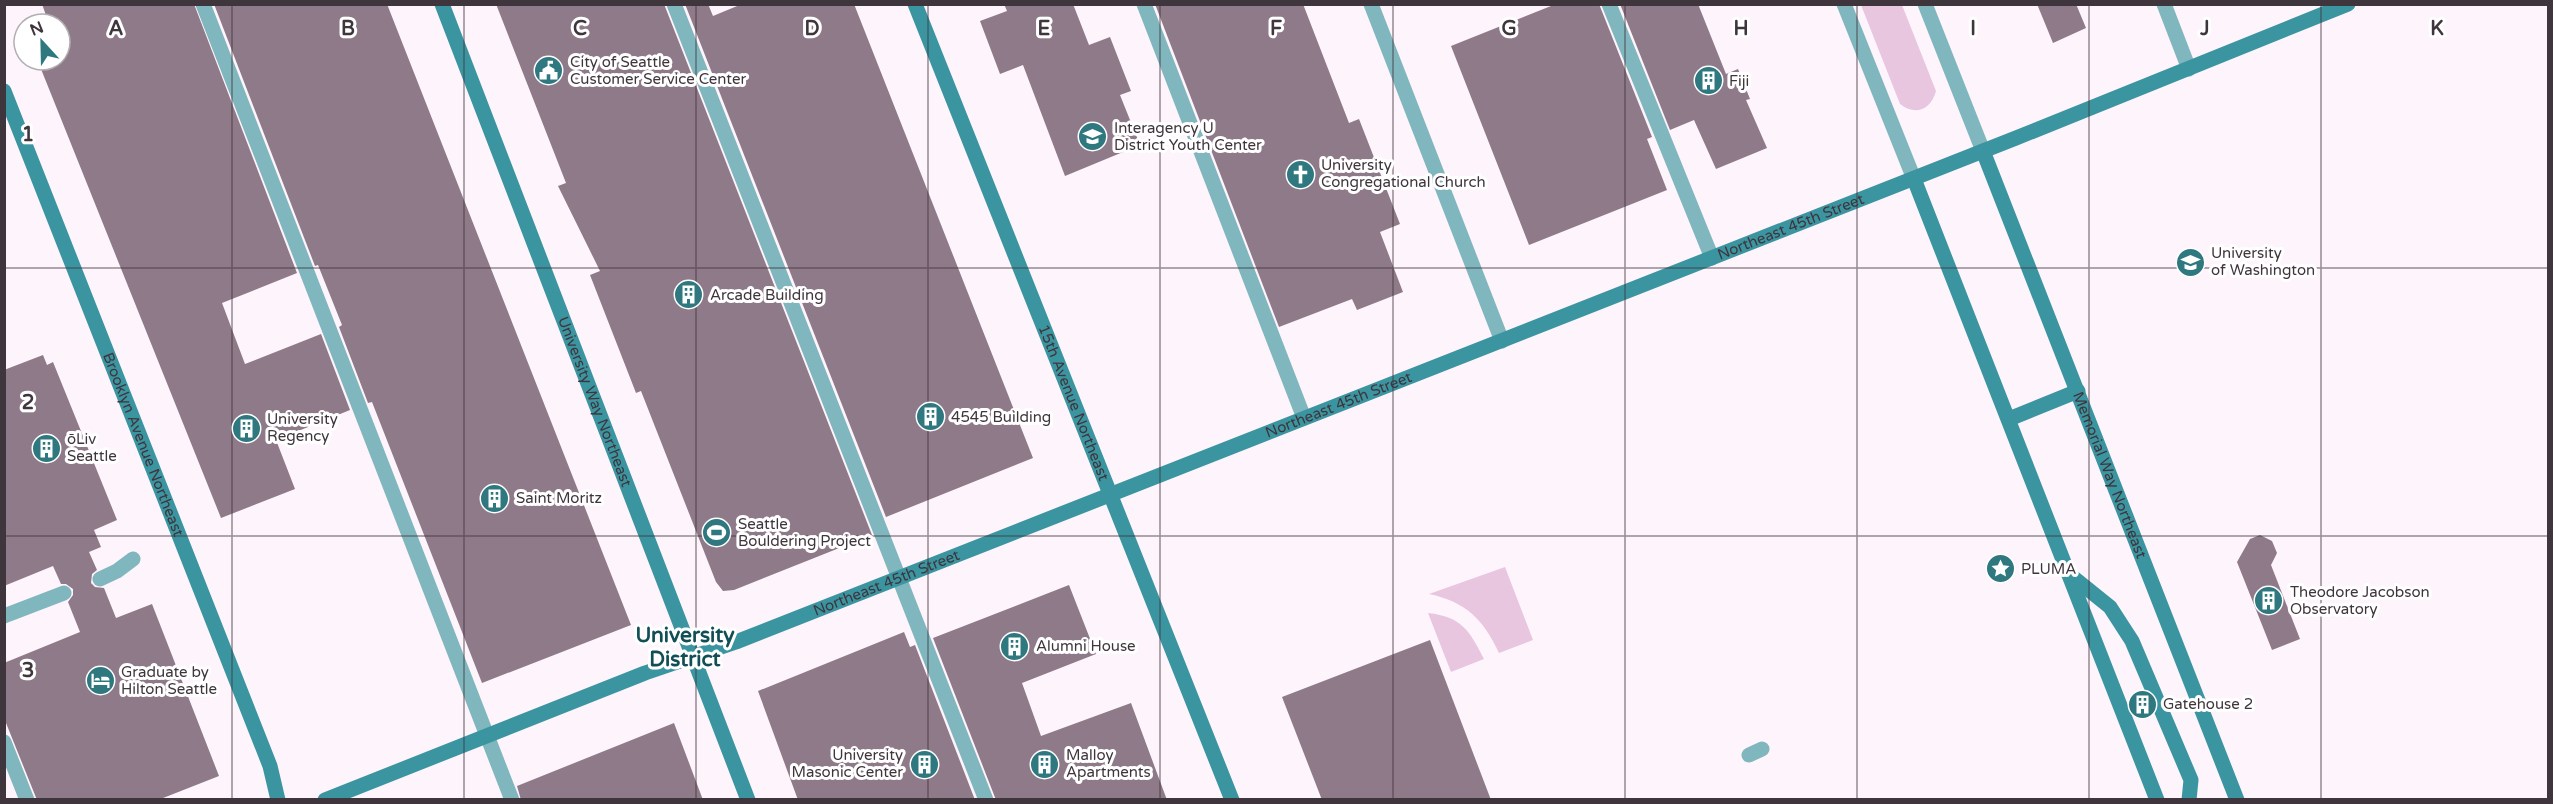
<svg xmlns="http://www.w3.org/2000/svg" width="2553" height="804" viewBox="0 0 2553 804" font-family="'Varela Round',sans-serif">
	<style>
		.green { fill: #e9c6e0 }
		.building { fill: #8f7a8a }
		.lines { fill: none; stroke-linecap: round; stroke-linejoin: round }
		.lane { stroke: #80b6bd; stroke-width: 15 }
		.street { stroke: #80b6bd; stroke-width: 15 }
		.secondary { stroke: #3b95a0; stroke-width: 15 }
		.grid { fill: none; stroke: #3f353c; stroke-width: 1.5; stroke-opacity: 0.55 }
		.labels { text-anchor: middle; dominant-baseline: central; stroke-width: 6; stroke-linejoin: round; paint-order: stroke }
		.poi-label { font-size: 15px; fill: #3f353c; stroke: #fff; text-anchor: start }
		.street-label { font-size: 15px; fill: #3f353c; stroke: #fff }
		.district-label { font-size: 21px; font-weight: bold; fill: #114e55; stroke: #fff }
		.grid-label { font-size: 20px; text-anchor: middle; font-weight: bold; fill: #3f353c; stroke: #fff; stroke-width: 6; stroke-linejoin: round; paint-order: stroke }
	</style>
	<rect width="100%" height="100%" fill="#fef4fb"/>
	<path class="green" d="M1861,5H1902L1936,91C1931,110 1915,116 1900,104Z
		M1505,567L1533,640L1499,653C1483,619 1466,602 1429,594Z
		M1428,613C1462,617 1469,630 1484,659L1451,672Z"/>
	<path class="building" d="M42,4H194L297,273L222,303L245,364L321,334L350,410L276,440L295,489L221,518L39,64L49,60H60L62,55L60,24H49Z
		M214,4H387L631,625L482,683L372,402L368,403L339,327L342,325L318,265L315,266Z
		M496,4H664L872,535L734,590L723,591L716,582L641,391L636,393L590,275L600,271L558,186L566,183Z
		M685,4H708L713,16L742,4H854L1033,458L886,517Z
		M1004,4H1073L1089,45L1110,37L1131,91L1120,95L1140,145L1065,176L1023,65L1000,74L980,21L1007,11Z
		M1155,4H1303L1349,123L1359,119L1400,224L1380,232L1403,292L1357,310L1352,299L1279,327Z
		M1556,4H1599L1652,137L1647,139L1667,190L1529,245L1451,46Z
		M1620,4H1698L1726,74L1738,69L1750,99L1746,100L1767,148L1716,169L1694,120L1670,130Z
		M2037,4H2076L2086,28L2053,43Z
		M43,355L47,365L53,362L117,520L94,530L101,547L89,552L97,570L92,574L91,583L95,587L104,588L116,618L152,604L219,776L158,800H37L4,718V663L80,632L68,602L73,595V589L66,584H61L53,566L4,586V370Z
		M2260,535L2272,541L2277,553L2271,565L2300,639L2272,650L2237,562L2250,539Z
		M1069,585L1096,654L1022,683L1041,736L1131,703L1167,800H996L933,638Z
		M904,632L910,647L915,645L975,800H798L758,691Z
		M1430,640L1491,800H1322L1282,697Z
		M674,723L703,800H521L517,786Z"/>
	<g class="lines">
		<path class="lane" d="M203,4L512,800
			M674,4L986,800
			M1144,4L1304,418
			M1609,4L1712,258
			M2164,4L2189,69
			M100,579L117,571L133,559
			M4,616L64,593
			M4,742L27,800
			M1749,755L1762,749"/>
		<path class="street" d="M1371,4L1502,341
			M1844,4L1914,179
			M1925,4L1983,151"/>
		<g class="secondary">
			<path id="s1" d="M442,4L748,800"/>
			<path id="s2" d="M915,4L1232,800"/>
			<path id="s3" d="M4,91L270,766L278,800"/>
			<path id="s4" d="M1983,151L2237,800"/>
			<path d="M1914,179L2157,800"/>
			<path d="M2009,419L2078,391"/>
			<path d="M2069,574L2110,607L2132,641L2191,780L2189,800"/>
			<path id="s5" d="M325,800L645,673L736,642L2016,138L2348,4"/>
		</g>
	</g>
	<path class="grid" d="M232,4V800M464,4V800M696,4V800M928,4V800M1160,4V800M1393,4V800M1625,4V800M1857,4V800M2089,4V800M2321,4V800M4,268H2548M4,536H2548"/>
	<defs>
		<symbol id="civic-disc" viewBox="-11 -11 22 22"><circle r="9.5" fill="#2f7880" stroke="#fff"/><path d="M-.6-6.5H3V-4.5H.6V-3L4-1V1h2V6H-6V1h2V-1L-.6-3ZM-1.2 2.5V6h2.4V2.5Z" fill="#fff"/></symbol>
		<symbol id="building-disc" viewBox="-11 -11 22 22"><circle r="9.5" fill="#2f7880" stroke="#fff"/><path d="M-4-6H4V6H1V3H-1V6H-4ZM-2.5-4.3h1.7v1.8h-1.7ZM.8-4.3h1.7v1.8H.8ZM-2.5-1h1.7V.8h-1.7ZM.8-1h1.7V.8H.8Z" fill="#fff"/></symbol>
		<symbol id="school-disc" viewBox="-11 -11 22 22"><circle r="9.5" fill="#2f7880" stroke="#fff"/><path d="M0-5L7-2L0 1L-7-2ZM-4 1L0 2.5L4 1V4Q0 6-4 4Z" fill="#fff"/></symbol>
		<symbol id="church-disc" viewBox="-11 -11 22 22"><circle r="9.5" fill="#2f7880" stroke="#fff"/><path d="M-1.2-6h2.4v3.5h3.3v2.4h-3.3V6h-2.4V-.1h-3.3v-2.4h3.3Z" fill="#fff"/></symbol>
		<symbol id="university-disc" viewBox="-11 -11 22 22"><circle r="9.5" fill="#2f7880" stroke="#fff"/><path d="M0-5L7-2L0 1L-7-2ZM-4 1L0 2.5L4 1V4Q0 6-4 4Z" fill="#fff"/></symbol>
		<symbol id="stadium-disc" viewBox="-11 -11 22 22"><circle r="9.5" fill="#2f7880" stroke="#fff"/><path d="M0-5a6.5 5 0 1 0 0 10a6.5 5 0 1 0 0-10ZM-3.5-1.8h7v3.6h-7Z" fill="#fff"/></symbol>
		<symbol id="sight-disc" viewBox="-11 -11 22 22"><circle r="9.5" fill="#2f7880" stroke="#fff"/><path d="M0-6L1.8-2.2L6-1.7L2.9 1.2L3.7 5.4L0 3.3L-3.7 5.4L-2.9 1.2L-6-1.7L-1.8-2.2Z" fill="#fff"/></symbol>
		<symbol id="hotel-disc" viewBox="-11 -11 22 22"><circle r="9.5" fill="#2f7880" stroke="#fff"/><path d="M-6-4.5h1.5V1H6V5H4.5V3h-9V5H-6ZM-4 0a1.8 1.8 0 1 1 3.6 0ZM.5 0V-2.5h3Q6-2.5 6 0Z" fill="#fff"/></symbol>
	</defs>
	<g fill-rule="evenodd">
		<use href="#civic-disc" x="532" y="54" width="33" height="33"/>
		<use href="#building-disc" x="1692" y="64" width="33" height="33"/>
		<use href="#school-disc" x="1076" y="120" width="33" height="33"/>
		<use href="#church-disc" x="1284" y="158" width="33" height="33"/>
		<use href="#university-disc" x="2174" y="246" width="33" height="33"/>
		<use href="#building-disc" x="672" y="278" width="33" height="33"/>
		<use href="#building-disc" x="914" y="400" width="33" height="33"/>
		<use href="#building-disc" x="230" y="412" width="33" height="33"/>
		<use href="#building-disc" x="30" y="432" width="33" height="33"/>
		<use href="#building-disc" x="478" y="482" width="33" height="33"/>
		<use href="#stadium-disc" x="700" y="516" width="33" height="33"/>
		<use href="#sight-disc" x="1984" y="552" width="33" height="33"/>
		<use href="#building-disc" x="2252" y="584" width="33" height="33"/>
		<use href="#building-disc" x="998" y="630" width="33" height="33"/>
		<use href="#hotel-disc" x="84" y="664" width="33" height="33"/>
		<use href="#building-disc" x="2126" y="688" width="33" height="33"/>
		<use href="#building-disc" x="908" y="748" width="33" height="33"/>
		<use href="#building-disc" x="1028" y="748" width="33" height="33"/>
	</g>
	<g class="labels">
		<g class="poi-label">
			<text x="570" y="62">City of Seattle<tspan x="570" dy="17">Customer Service Center</tspan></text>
			<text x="1729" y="81">Fiji</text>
			<text x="1114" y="128">Interagency U<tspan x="1114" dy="17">District Youth Center</tspan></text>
			<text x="1321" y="165">University<tspan x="1321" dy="17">Congregational Church</tspan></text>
			<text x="2211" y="253">University<tspan x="2211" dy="17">of Washington</tspan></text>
			<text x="710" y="295">Arcade Building</text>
			<text x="951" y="417">4545 Building</text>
			<text x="267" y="419">University<tspan x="267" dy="17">Regency</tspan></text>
			<text x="67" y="439">ōLiv<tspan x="67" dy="17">Seattle</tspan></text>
			<text x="516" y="498">Saint Moritz</text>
			<text x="738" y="524">Seattle<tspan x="738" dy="17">Bouldering Project</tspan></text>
			<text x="2021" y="569">PLUMA</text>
			<text x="2290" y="592">Theodore Jacobson<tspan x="2290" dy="17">Observatory</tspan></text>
			<text x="1036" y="646">Alumni House</text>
			<text x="121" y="672">Graduate by<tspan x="121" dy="17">Hilton Seattle</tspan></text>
			<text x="2163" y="704">Gatehouse 2</text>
			<text x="903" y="755" text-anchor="end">University<tspan x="903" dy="17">Masonic Center</tspan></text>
			<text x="1066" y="755">Malloy<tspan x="1066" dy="17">Apartments</tspan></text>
		</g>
		<g class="street-label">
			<text stroke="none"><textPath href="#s5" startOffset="1574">Northeast 45th Street</textPath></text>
			<text stroke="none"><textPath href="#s2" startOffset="429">15th Avenue Northeast</textPath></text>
			<text stroke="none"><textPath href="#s1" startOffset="426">University Way Northeast</textPath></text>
			<text stroke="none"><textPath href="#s5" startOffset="1088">Northeast 45th Street</textPath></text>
			<text stroke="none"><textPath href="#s3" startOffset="380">Brooklyn Avenue Northeast</textPath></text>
			<text stroke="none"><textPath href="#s4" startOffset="348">Memorial Way Northeast</textPath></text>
			<text stroke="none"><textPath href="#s5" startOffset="602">Northeast 45th Street</textPath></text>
		</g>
		<g class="district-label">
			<text x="685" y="635">University<tspan x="685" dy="24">District</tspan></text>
		</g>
	</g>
	<g class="grid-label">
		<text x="116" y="35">A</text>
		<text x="348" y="35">B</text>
		<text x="580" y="35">C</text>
		<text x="812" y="35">D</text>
		<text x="1044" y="35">E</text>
		<text x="1276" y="35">F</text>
		<text x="1509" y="35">G</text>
		<text x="1741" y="35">H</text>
		<text x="1973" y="35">I</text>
		<text x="2205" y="35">J</text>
		<text x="2437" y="35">K</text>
		<text x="28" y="141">1</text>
		<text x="28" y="409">2</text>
		<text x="28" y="677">3</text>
	</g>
	<rect width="2553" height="804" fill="none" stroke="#3f353c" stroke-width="12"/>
	<g transform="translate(42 42) rotate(338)"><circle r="28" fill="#ffffff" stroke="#b2aeb1" stroke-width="1.5"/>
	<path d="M0-4.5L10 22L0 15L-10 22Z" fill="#2f7880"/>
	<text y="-9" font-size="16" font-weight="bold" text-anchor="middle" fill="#3f353c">N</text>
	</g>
</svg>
